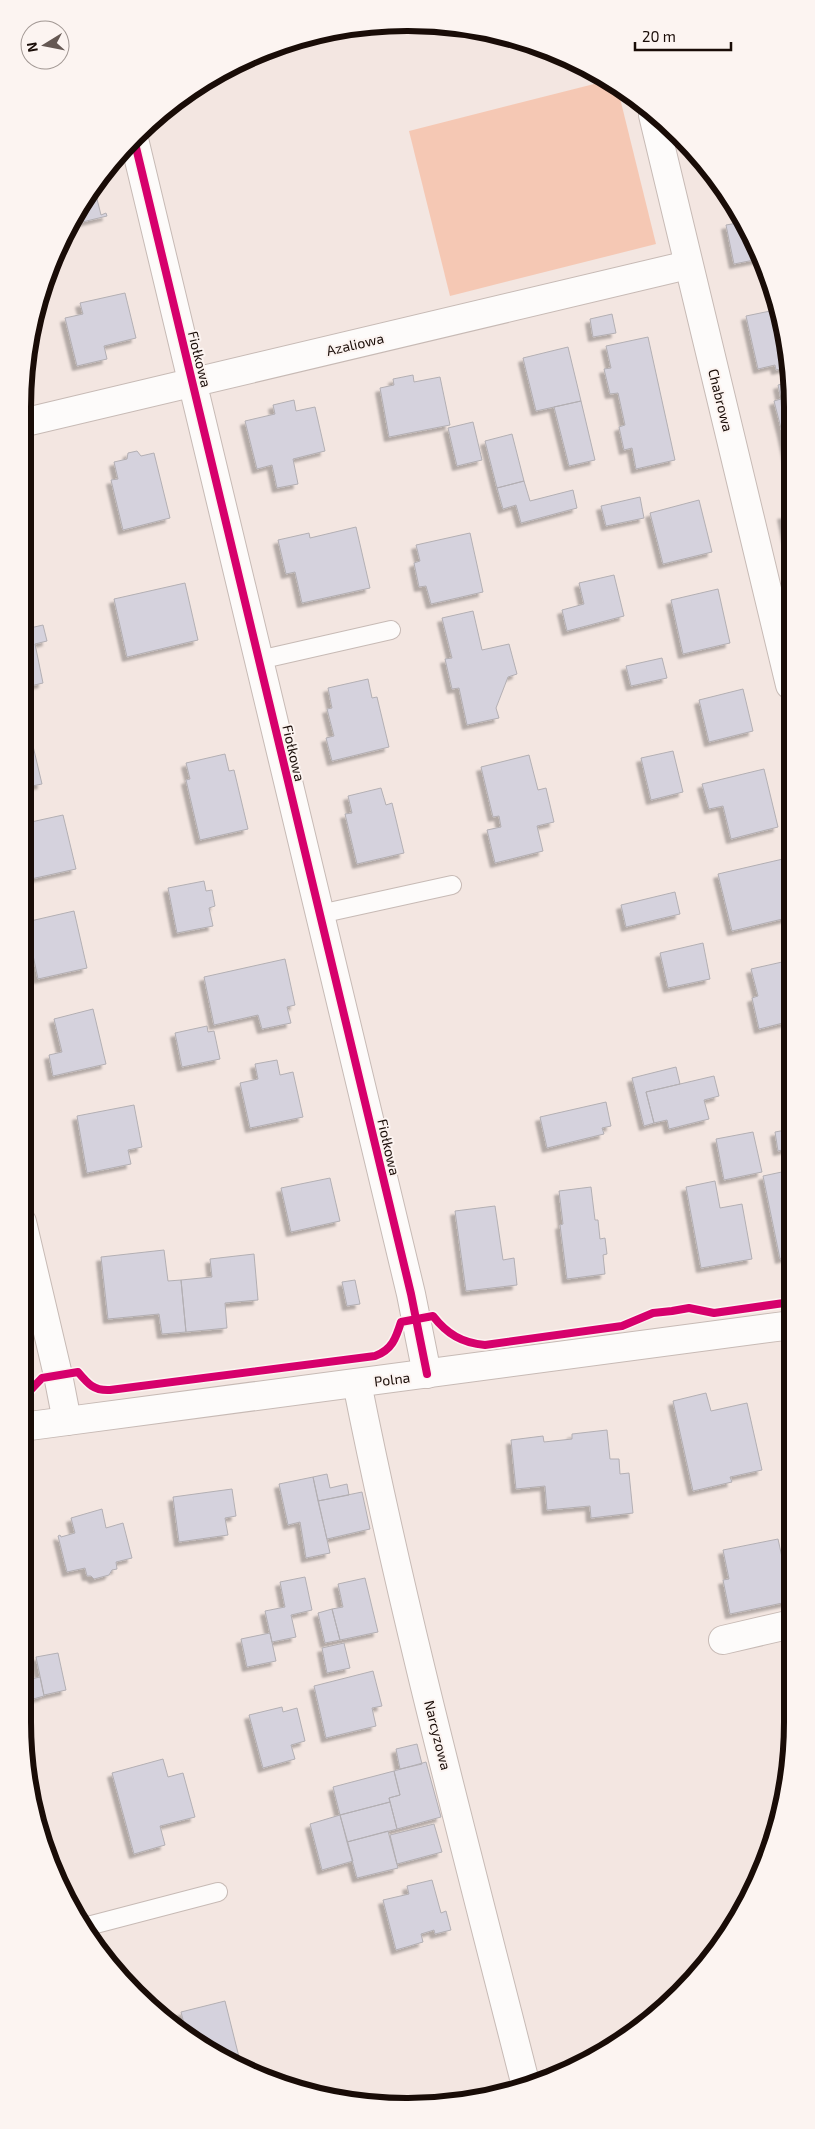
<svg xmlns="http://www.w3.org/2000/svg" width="815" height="2129" viewBox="0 0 815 2129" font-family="'Exo 2',sans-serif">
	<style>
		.green { fill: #f5c8b4 }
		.building { fill: #d5d2dd; stroke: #b3afb3; filter: url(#shadow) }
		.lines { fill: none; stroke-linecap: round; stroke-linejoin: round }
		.lane-casing { stroke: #c7bab5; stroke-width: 20 }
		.street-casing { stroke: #c7bab5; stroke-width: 30 }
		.secondary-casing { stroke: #c7bab5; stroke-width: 30 }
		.lane { stroke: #fdfbfa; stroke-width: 18 }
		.street { stroke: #fdfbfa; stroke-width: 28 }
		.secondary { stroke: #fdfbfa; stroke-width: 28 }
		.cycleway-casing { stroke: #fcf4f1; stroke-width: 11 }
		.cycleway { stroke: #d6006c; stroke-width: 8 }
		.labels { text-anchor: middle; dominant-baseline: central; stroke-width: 4; stroke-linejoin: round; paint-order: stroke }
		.street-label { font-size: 14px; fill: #190c07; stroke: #fcf4f1 }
		.rim { fill: none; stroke: #190c07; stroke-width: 6 }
	</style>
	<defs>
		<filter id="shadow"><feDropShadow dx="-4.5" dy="4.5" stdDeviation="1" flood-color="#0004"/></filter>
	</defs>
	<rect width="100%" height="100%" fill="#f3e6e1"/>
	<path class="green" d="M606,81L617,86L656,244L450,296L409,131Z"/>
	<path class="building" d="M98,180L99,186L94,187L101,215L106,213L107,216L70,225Z
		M743,222L753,237L759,259L734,264L726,225Z
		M125,293L136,338L104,346L107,359L77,366L65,318L83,314L80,303Z
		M775,310L789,357V367L776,370L775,365L758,369L746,316Z
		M612,314L616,333L593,337L590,319Z
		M648,337L675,460L636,469L632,448L624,450L619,427L625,425L618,393L610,394L604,369L611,368L606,346Z
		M568,347L581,401L536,411L523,358Z
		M413,375L414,382L440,377L450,425L389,437L380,388L394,385L393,379Z
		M789,382V431L782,432L774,401L781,399L778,385Z
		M294,400L296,411L315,407L325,451L293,459L298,484L277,488L272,465L257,469L245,421L275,414L273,405Z
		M581,401L595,460L569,466L554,407Z
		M473,422L482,460L457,466L448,428Z
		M789,431V465L782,432Z
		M512,434L524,481L497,488L485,441Z
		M137,451L141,456L154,453L170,518L123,530L111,480L118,479L114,462L127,459L128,453Z
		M524,481L530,501L573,490L577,508L521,523L516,505L503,509L497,488Z
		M640,497L644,518L606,526L601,506Z
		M699,500L712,552L663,564L650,513Z
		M790,514V539H787L782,515Z
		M356,527L370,588L302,603L295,572L286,574L278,540L309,533L310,538Z
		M470,533L483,592L431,604L426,586L419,587L414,563L420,561L416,545Z
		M614,575L624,616L567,631L562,610L584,604L579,583Z
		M185,583L198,640L127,657L114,599Z
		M718,589L730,643L683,654L671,600Z
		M473,611L482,650L509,644L517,674L508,677L496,708L499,718L467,725L459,688L452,689L445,659L452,658L442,618Z
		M29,621L30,628L43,625L47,641L35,644L43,683L22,688V623Z
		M662,658L667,678L631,686L626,666Z
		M368,679L372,698L377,697L389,747L332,761L326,738L334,736L327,709L332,708L328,688Z
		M743,689L753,731L709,742L699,700Z
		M22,708H24L42,784L22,788Z
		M673,751L683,792L651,800L641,758Z
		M225,754L229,771L234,770L248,829L200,840L186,780L190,779L186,763Z
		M529,755L538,790L546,788L554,822L537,826L543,851L495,863L487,830L501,827L499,816L493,817L481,767Z
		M764,769L778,827L731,839L723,806L709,809L702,784Z
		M381,788L386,805L392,803L404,853L357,864L345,814L352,813L348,796Z
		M63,815L76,869L22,881V824Z
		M783,859L790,890L791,917L732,931L718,874Z
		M204,881L206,891L212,890L215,906L209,908L213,926L177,933L168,888Z
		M675,892L680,914L626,927L621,905Z
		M74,911L87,968L38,979L26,922Z
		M703,943L710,979L668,988L660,953Z
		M285,959L295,1005L287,1007L291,1023L262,1029L258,1015L214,1025L204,977Z
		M791,960V1021L759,1029L752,998L758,996L751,969Z
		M93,1009L106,1064L53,1076L49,1055L62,1052L54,1019Z
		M207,1026L208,1032L214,1031L220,1059L182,1067L175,1033Z
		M277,1060L280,1075L293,1072L303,1117L250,1128L240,1083L258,1079L255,1064Z
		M676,1067L680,1084L646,1092L654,1123L644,1126L632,1078Z
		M714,1076L719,1096L704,1100L709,1119L669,1129L667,1120L654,1123L646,1092Z
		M606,1102L611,1126L602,1128L604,1134L547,1148L540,1117Z
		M134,1105L142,1147L128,1150L131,1164L87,1173L77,1116Z
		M791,1129V1148L778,1151L775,1132Z
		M753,1132L762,1172L724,1180L716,1139Z
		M791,1170V1256L780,1259L763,1176Z
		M330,1178L340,1221L291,1232L281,1188Z
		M715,1181L720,1208L742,1204L752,1259L701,1268L686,1187Z
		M591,1187L595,1220H598L600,1239L605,1238L607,1254L603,1255L605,1274L567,1279L560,1225L563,1224L559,1191Z
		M495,1206L503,1260L514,1258L517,1285L466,1291L455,1211Z
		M164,1250L168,1281L181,1280L186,1332L162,1334L159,1314L108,1319L101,1257Z
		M254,1254L258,1300L225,1303L227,1328L186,1332L181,1280L212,1277L210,1259Z
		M355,1280L360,1304L347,1306L342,1282Z
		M706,1393L711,1411L747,1403L762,1470L730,1477L732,1482L693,1491L673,1401Z
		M607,1430L610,1459H619L620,1474L629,1473L633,1513L591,1518L590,1506L547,1510L545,1486L516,1489L511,1440L543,1436L544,1442L572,1439V1434Z
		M327,1474L330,1488L347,1484L349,1495L318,1501L313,1477Z
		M313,1477L330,1553L306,1558L300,1522L288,1525L279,1484Z
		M232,1489L236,1516L225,1518L228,1535L179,1542L173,1497Z
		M362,1492L370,1529L327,1539L318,1501Z
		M102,1509L106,1528L123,1523L132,1558L116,1562L117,1569L112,1570L109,1575L94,1579L91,1576H87L85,1568L67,1572L58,1536L60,1535L61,1537L75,1533L71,1518Z
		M778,1539L785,1571L792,1570V1601L730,1614L723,1580L729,1579L723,1550Z
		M305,1577L312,1610L291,1615L296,1637L272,1642L265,1611L285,1607L280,1582Z
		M365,1578L378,1632L340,1640L332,1609L343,1607L338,1584Z
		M332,1609L340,1640L325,1643L318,1613Z
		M270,1633L276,1661L247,1667L241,1639Z
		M22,1634L29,1652L22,1653Z
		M344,1643L350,1668L327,1673L322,1648Z
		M58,1653L66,1690L44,1695L36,1657Z
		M373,1671L382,1706L372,1708L376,1726L326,1738L314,1686Z
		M40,1677L44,1696L26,1701L22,1681Z
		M282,1707L283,1712L297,1708L305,1741L291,1745L295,1759L263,1768L249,1715Z
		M417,1744L422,1764L400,1769L396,1749Z
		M163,1759L168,1777L183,1773L195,1817L160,1826L165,1845L134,1854L112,1773Z
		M426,1762L441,1817L397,1829L389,1798L400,1795L394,1771Z
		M394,1771L400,1795L389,1798L390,1802L340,1815L333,1787Z
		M390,1802L397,1829L347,1842L340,1815Z
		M340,1815L353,1861L322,1870L310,1824Z
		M434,1824L442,1852L397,1864L390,1835Z
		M388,1831L398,1868L357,1878L347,1842Z
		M432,1880L441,1913L446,1911L451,1930L435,1934L434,1930L421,1934L423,1942L396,1950L383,1900L409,1894L407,1886Z
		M225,2001L239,2057L227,2060L215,2055L186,2031L181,2012Z
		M239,2057L242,2067L227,2060Z"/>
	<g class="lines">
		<defs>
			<path id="lane" d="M259,660L391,630
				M320,914L452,885
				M84,1927L218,1892"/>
			<path id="street" d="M653,115L790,685
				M134,139L411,1294L427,1374
				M22,423L688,265
				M22,1222L58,1375L67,1421
				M357,1383C404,1619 467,1853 526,2086
				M723,1640L792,1624"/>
			<path id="secondary" d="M22,1427L792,1325"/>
		</defs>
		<use href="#lane" class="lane-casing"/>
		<use href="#street" class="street-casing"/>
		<use href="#secondary" class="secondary-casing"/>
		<use href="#lane" class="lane"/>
		<use href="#street" class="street"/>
		<use href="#secondary" class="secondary"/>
		<defs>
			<path id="cycleway" d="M134,139L411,1294L427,1374
				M22,1399L42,1378L78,1372C88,1384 94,1391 110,1390L375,1356C392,1350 396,1338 401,1322L433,1316C447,1334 462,1343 485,1345L622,1326L653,1313L672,1311L689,1308L714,1313L791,1302"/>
		</defs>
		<use href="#cycleway" class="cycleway-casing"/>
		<use href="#cycleway" class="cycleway"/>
	</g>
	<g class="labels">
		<g class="street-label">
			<text transform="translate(355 344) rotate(-13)">Azaliowa</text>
			<text transform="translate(200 359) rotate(76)">Fiołkowa</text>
			<text transform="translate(721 400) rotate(76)">Chabrowa</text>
			<text transform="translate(294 753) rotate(77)">Fiołkowa</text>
			<text transform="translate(389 1147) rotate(77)">Fiołkowa</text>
			<text transform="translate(392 1379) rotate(-7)">Polna</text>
			<text transform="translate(438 1735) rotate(76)">Narcyzowa</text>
		</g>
	</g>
	<path d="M0 0H815V2129H0ZM407 31H408A376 376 0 0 1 784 407V1722A376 376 0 0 1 408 2098H407A376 376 0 0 1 31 1722V407A376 376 0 0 1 407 31Z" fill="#fcf4f1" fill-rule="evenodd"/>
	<path class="rim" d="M407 31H408A376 376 0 0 1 784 407V1722A376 376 0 0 1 408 2098H407A376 376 0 0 1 31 1722V407A376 376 0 0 1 407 31Z"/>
	<g transform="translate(45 45) rotate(260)"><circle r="24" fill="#fcf4f1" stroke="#a19793"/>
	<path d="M0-4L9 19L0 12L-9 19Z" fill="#655853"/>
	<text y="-8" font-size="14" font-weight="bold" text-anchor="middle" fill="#190c07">N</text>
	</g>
	<path d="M635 42v8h96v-8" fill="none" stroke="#190c07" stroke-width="2.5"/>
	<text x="642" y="42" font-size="15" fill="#190c07" stroke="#fcf4f1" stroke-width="4" paint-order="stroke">20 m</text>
</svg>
